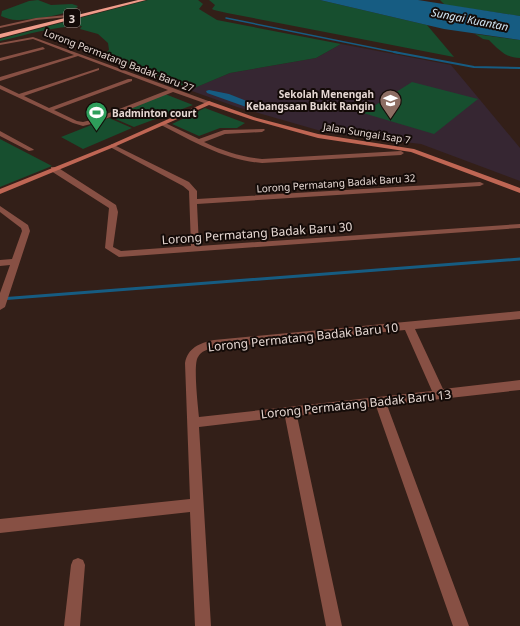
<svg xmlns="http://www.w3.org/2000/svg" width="520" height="626" viewBox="0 0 520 626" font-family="'Noto Sans',sans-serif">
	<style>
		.education { fill: #362632 }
		.green { fill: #174f2f }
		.water { fill: #165c82 }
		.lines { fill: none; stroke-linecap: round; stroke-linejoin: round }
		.stream-far2 { stroke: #165c82; stroke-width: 1.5 }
		.stream-far1 { stroke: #165c82; stroke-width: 2 }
		.stream { stroke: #165c82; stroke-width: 3 }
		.street { fill: #875044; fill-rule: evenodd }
		.secondary { fill: #bf6654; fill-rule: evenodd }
		.highway { fill: #ef9c8a; fill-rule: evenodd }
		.labels { text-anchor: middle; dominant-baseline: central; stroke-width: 4; stroke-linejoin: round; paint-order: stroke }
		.far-street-label { font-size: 10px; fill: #e6d8d3; stroke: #140b08 }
		.far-poi-label { font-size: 10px; font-weight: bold; fill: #e6d8d3; stroke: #140b08; text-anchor: end }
		.shield { fill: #140b08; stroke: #a79a96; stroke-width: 1 }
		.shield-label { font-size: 11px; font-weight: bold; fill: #e6d8d3 }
		.far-water-label { font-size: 11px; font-style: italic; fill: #d1e5f3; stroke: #140b08 }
		.street-label { font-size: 12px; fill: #e6d8d3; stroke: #140b08 }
	</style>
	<rect width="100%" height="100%" fill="#331f18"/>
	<path class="education" d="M341,44L451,65L520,148V181L421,144L328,133L237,107L189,90L230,73L316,58Z"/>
	<path class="green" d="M38,0L51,5L72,4L78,6C71,15 29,20 17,20C11,20 6,18 1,16L2,11L29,1Z
		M148,0H198L203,4L199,9L217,20L341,44L316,58L230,73L192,89L103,56L109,50L108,43L98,34L80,29L82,26C54,26 26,35 0,41V39Z
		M209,0H320L427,25L454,57L227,13L214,10L212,9L215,5Z
		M440,0H520V16L445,5Z
		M475,34L520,40V58C506,58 499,50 489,40L483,39Z
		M412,82L478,99L434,134L363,113Z
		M165,94L193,105L134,127L111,117Z
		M205,108L245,123L237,128H220L199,136L172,124Z
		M109,118L132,128L83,149L61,137Z
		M0,139L52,166L0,187Z"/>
	<path class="water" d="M320,0H418L520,16V40L444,29Z
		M209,90L229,94L267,109L260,112L207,93L206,91Z"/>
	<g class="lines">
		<path class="stream-far2" d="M226,18L399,53"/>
		<path class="stream-far1" d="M394,52L474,67L520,68"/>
		<path class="stream" d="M0,299L520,259"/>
		<path class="street" d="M67,15L68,17L36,20L0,28V26L36,18Z
			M33,37L211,102L212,103L207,104L173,92L95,123L83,126L73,123L0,89V85L19,94L99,68V70L24,96L49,108L128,79H132V81L54,110L77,121L83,122L91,120L168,90L78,56L0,81V77L74,55L33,39L0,45V43Z
			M43,47L45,49L0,61V58Z
			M163,122L199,139L224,130L264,129L265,130L262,132L225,134L204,142C223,151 241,157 262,159L401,151L404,153L401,155L262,163C225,160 194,142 161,125L160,124Z
			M0,131L33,149L34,150L29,151L0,136Z
			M112,144L189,182L197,191V199L480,182L484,184L480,186L197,204L199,246L520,224V228L119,257L105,248L109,208L51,171V167H57L116,205L118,212L113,247L121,251L191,246L189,191L183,186L110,147L109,146Z
			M0,206L28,225L30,231L5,307L0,310V293L10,265L0,266V260L12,259L22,231L21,228L0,212Z
			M520,311V319L415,329L443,389L520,380V390L387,405L469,626H453L376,406L297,416L342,626H326L285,417L199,427L211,626H195L190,512L0,533V519L190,499L185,363C188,348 199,343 214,340ZM405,330L432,391L199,417C198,406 193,364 198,357C201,351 208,349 214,348Z
			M78,558L83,560L85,565L80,626H64L71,565L73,560Z"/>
		<path class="secondary" d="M209,101L257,118L318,134L414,149L520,188V193L411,152L318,138L253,120L209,105L114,147L0,194V189L110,145Z"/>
		<path class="highway" d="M138,0H146L0,38V34Z"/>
	</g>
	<defs>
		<symbol id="school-pin" viewBox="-11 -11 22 30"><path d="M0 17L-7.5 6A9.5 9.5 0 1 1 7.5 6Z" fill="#8d6e63" stroke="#140b08"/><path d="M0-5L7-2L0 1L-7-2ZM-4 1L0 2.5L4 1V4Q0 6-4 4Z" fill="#fff"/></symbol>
		<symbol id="stadium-pin" viewBox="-11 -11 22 30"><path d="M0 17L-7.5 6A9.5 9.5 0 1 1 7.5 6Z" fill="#2e9e5b" stroke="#140b08"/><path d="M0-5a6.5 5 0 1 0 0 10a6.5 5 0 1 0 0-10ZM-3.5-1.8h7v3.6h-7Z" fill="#fff"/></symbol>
	</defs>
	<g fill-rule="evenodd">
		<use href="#school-pin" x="378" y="88" width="25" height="34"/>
		<use href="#stadium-pin" x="84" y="100" width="25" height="34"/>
	</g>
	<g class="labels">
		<g class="far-street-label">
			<text transform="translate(119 60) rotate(21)">Lorong Permatang Badak Baru 27</text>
			<text transform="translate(367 133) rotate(9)">Jalan Sungai Isap 7</text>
			<text transform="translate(336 183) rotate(-4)">Lorong Permatang Badak Baru 32</text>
		</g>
		<g class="far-poi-label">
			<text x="374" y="94">Sekolah Menengah<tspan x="374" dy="12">Kebangsaan Bukit Rangin</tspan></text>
			<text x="112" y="113" text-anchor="start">Badminton court</text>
		</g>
		<rect class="shield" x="64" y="9" width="16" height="18" rx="3"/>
		<g class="shield-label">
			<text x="72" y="18">3</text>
		</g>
		<g class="far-water-label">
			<text transform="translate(470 19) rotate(11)">Sungai Kuantan</text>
		</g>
		<g class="street-label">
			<text transform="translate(257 233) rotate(-4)">Lorong Permatang Badak Baru 30</text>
			<text transform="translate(303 337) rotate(-6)">Lorong Permatang Badak Baru 10</text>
			<text transform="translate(356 404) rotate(-6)">Lorong Permatang Badak Baru 13</text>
		</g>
	</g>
</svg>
